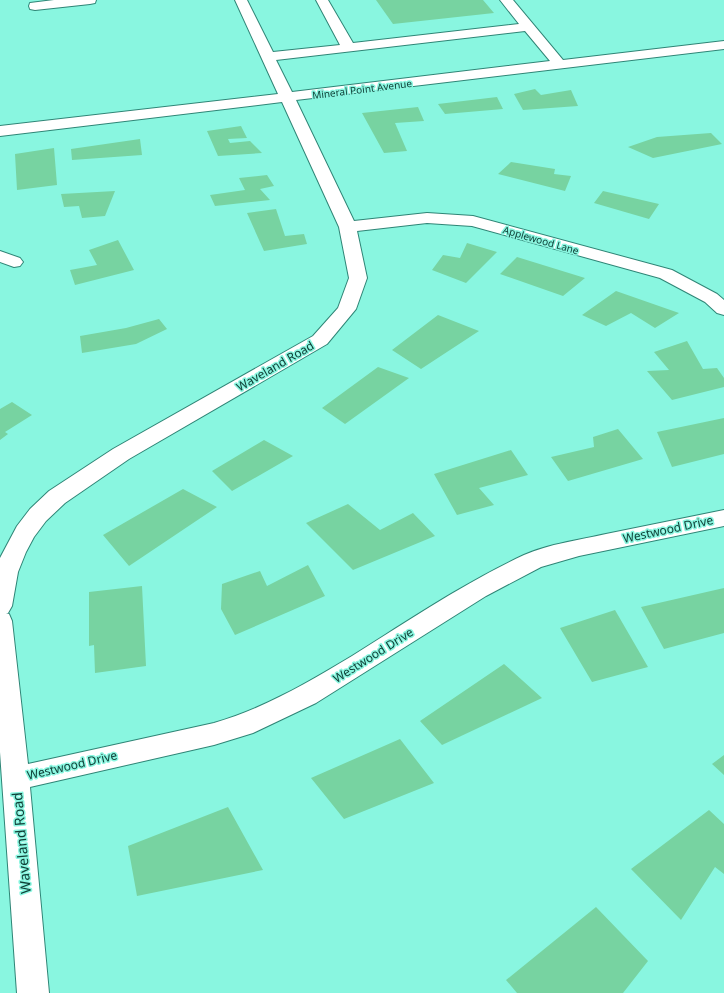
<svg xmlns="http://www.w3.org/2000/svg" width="724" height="993" viewBox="0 0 724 993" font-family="'Noto Sans',sans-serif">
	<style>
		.building { fill: #77d3a1 }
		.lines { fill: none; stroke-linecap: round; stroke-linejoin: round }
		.minor-casing { stroke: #2f8576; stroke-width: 2 }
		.minor { fill: #fff; fill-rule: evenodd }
		.labels { text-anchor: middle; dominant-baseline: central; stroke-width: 3; stroke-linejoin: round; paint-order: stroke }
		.far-street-label { font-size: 10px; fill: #104138; stroke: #89f6e0 }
		.street-label { font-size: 12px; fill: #104138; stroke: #89f6e0 }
		.near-street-label { font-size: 14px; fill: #104138; stroke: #89f6e0 }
	</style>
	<rect width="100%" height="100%" fill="#89f6e0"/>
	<path class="building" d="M376,0H483L494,13L393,24Z
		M535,89L541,95L571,90L578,106L523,110L514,94Z
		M497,97L503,109L445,114L438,104Z
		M418,107L424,121L395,123L407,151L384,153L362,113Z
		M241,126L247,138L228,139L230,143L250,141L262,153L218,156L207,131Z
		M711,133L722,144L653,158L628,147L657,137Z
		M140,139L142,155L72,160L71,149Z
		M54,148L57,185L17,190L15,154Z
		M511,162L555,169L554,174L571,176L565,191L498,174Z
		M267,175L274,186L260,189L270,200L215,206L210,195L245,190L239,178Z
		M115,191L105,216L82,218L79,206L64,207L61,194Z
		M603,191L659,204L649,219L594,203Z
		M276,209L285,236L304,234L307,244L264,251L247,213Z
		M118,240L134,270L75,285L70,270L97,265L89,250Z
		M467,243L497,252L466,283L432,270L443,255L460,258Z
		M517,257L585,278L563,296L500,274Z
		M616,291L679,313L655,328L631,313L606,326L582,315Z
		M438,315L479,331L421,369L392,350Z
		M159,319L167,329L136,344L82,353L80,336L126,328Z
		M687,341L703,369L717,368L724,378V387L672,400L647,371L669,370L654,352Z
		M378,367L409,378L345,424L322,408Z
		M12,402L32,415L5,432L8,434L0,440V409Z
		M724,418V454L672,467L657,432Z
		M618,429L643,459L568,481L551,457L594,447L593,437Z
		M264,440L293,456L232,491L212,471Z
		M511,450L528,475L479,488L494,505L457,515L434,474Z
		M183,489L217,507L129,566L103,535Z
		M348,504L380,530L413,513L435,536L353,570L306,523Z
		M308,565L325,596L235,635L221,609L222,584L260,571L267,586Z
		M142,586L146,666L95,673L94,645L89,646V592Z
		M724,588V633L664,649L641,607Z
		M615,610L648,667L592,682L560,628Z
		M504,664L542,698L442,745L420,721Z
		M400,739L434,783L344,819L311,778Z
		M724,755V775L712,764Z
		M228,807L263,870L137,896L128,846Z
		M709,810L724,824V874L715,867L681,920L631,869Z
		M596,907L648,961L623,993H517L506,980Z"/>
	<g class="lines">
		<defs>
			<path id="minor" d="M54,0H96L95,3L90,4L35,10L30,9L29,6L30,3Z
				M235,0H247L273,52L340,45L316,0H328L353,43L519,24L500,0H513L563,60L724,41V49L296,100L354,221L427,213L473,216L672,270L717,294L724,300V315L717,313L705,302L660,278L472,226L427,223L357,231L367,278L356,309L327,344L129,459L65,503L46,521L34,537L26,552L18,572L12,606L8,613H6L9,614L12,621L28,764L214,723C265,708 307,683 352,656C408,621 464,583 524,555C549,544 579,540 606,534C645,526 685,518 724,510V526L579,556L541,567L486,596L316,703L253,733L214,745L30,787L49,993H17L0,752V558L17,526L30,509L49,491L113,449L313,336L338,308L349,278L339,227L282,102L0,136V126L278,94ZM525,31L550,61L292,92L276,60Z
				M0,251L20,258L23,262L20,266L14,267L0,262Z"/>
		</defs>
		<use href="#minor" class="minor-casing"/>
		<use href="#minor" class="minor"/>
	</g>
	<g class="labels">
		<g class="far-street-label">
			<text transform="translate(362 89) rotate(-7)">Mineral Point Avenue</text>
			<text transform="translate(541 240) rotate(16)">Applewood Lane</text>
		</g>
		<g class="street-label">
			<text transform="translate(275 366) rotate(-30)">Waveland Road</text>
			<text transform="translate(668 529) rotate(-12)">Westwood Drive</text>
			<text transform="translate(373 655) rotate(-32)">Westwood Drive</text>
			<text transform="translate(72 765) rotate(-13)">Westwood Drive</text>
		</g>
		<g class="near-street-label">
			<text transform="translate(21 843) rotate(-95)">Waveland Road</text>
		</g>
	</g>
</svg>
